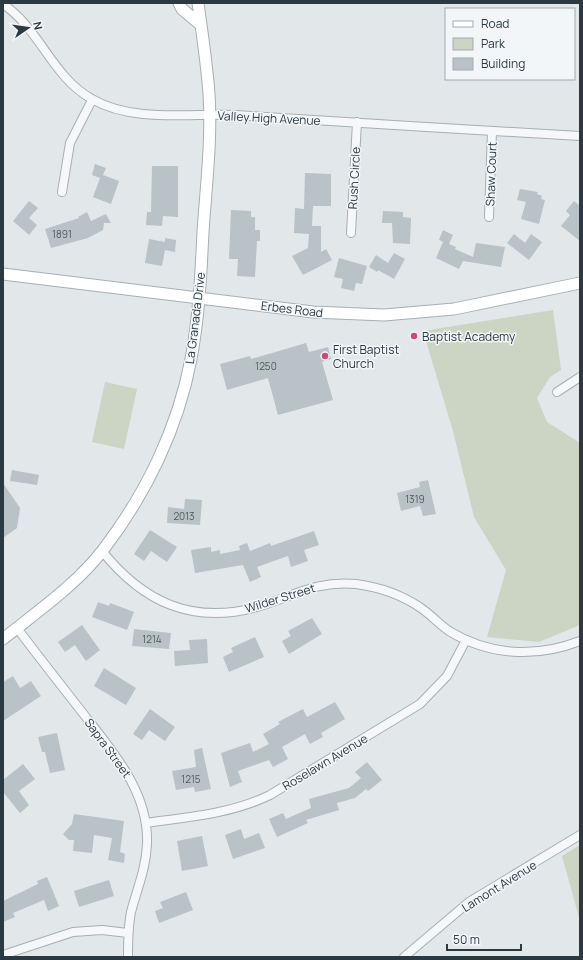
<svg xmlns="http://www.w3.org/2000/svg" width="583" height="960" viewBox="0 0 583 960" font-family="Manrope,sans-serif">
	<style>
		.green { fill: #ccd4c3 }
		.building { fill: #b9c2c7 }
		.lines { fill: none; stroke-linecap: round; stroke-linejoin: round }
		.street-casing { stroke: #a7afb4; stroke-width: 10 }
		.secondary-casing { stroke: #a7afb4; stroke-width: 13 }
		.street { stroke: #f5f7f8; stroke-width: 8 }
		.secondary { stroke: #fff; stroke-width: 11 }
		.poi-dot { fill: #ce4880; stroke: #f2f6f8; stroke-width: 1.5 }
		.labels { text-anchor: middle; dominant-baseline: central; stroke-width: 3; stroke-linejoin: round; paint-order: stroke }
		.number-label { font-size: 10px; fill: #4e5b63 }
		.street-label { font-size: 12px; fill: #2a3942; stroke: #f2f6f8 }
		.poi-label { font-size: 12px; fill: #2a3942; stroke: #f2f6f8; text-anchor: start }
	</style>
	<rect width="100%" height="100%" fill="#e2e7ea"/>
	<path class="green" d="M553,310L561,370L550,377L537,398L547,422L580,443V625L539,642L487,637L506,570L474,517L453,431L423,331Z
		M105,382L137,389L124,449L92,442Z
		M580,845V921L562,856Z"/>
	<path class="building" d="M95,164L106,168L103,175L119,181L111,204L93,197L100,178L92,175Z
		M152,166H178V217L163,216L162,226L146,225L147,212H151Z
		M305,173L331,174V206H313L312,226H321V252L326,249L332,260L303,275L292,256L308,248L309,234L294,233L295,208L304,209Z
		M520,189L538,192L537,194L542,196L541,199L545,200L539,224L521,219L526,202L517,200Z
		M29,201L38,208L29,218L37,225L29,235L13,221Z
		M574,201L580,206V241L561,226L570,215L566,211Z
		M231,210L251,211V217H255V230H260V241H257L255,277L237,276L238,259H229Z
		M383,211L403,212V217L411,218L410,244L393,243L392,223H382Z
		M87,212L91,221L106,214L111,223H104L103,230L88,238L51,248L45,229L79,218L78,217Z
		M443,230L453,235L449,244L456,247L455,249L473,257L476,243L505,247L501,267L463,261L459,269L436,258L443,242L439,240Z
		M514,234L525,243L531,234L542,242L529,260L507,243Z
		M165,238L176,240L175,252L165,250L162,266L145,263L149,239L165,242Z
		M394,253L405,259L394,279L378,270L377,272L369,267L376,255L388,263Z
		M339,258L367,266L362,284L356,283L354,291L341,288L343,279L334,277Z
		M306,343L309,352L328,347L331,359L322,362L333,400L278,415L268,378L227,390L220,364L250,356L251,359Z
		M12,470L39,475L37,485L10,481Z
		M428,480L436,514L423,516L420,506L401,511L397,493L420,487L419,482Z
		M3,483L20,508L17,528L3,538Z
		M185,499L202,500L200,525L167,523L168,507L184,509Z
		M150,530L177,547L167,562L151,551L144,561L134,554Z
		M314,531L319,545L304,550L308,561L291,567L288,556L257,567L261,577L250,582L243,565L195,573L191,550L211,547V552L220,550V554L240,550L239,546L247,543L250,551L270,543L271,546Z
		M98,602L109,606L110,603L134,612L127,630L92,617Z
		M312,618L322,634L289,654L282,641L291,636L288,631Z
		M82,625L100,650L86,661L75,645L65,652L58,642Z
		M134,629L171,633L169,649L132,646Z
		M255,637L264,657L229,672L223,657L233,652L231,648Z
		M207,639L208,663L175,666L174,651L190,650L189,640Z
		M104,668L136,688L126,705L94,686Z
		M13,676L20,688L31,681L41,696L3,721V682Z
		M335,702L345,719L321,733L323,737L310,744L305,734L282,747L288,759L273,767L269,760L238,771L242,782L230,787L221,753L250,743L253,752L269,744L263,734L280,724L278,722L303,709L307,717Z
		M150,709L175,727L165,741L149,730L142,740L133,734Z
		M57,733L65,770L50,773L45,752H42L38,737Z
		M202,748L211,789L195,792L194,787L176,790L172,771L196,767L194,750Z
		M367,762L382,780L368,791L366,789L355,798L337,803L339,810L306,820L308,823L277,837L269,819L283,813L286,819L311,808L309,799L349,788L361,778L355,772Z
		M23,764L35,779L19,791L29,805L20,813L3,792V780Z
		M74,814L124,821L120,852L125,854L124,863L108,860L112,838L94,835L92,853L73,851L74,840H69L63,834L72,824Z
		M241,829L244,839L259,833L265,848L233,859L225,835Z
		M202,836L208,866L182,871L177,841Z
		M47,877L59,906L48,911L44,900L13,913L15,917L3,922V901L38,884L37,881Z
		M109,880L114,896L79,907L74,891Z
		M186,892L193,910L159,923L155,911L163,908L160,902Z"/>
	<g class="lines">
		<defs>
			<path id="street" d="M3,4C40,29 52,77 92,99C133,123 191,113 236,115C351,122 465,130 580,136
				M62,192L70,143L92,100
				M489,217L492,131
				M351,233L357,122
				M557,392L580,377
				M102,551C143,602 192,625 257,607C292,597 316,580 356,584C379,587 402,595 421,608C431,615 439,624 449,631C490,656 536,658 580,641
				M17,628C38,656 60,684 82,712C112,751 149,791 147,844C146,869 137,889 131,912C128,927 128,942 128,957
				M146,823C188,817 231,814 270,795L420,704L447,676L466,640
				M3,955L73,932L102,930L128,933
				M404,957L469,902L580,835"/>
			<path id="secondary" d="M179,3L182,9L201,25
				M3,274L313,312L384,315L454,309L580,283
				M3,639C38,611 76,585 103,550C146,494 178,428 191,359C199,317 201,274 203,232C206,186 212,140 209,94C207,64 202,33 198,3"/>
		</defs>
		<use href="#street" class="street-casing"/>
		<use href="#secondary" class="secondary-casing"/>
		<use href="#street" class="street"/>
		<use href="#secondary" class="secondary"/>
	</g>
	<g class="poi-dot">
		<circle cx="414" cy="336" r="4"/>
		<circle cx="325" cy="356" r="4"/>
	</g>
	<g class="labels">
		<g class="number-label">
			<text x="62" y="234">1891</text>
			<text x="266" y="366">1250</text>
			<text x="415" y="499">1319</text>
			<text x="184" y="516">2013</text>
			<text x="152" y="639">1214</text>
			<text x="191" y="779">1215</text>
		</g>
		<g class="street-label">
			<text transform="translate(269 118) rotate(3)">Valley High Avenue</text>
			<text transform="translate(491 174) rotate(-88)">Shaw Court</text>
			<text transform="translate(354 178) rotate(-87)">Rush Circle</text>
			<text transform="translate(292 309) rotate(7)">Erbes Road</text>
			<text transform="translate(195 318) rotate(-83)">La Granada Drive</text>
			<text transform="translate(280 598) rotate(-17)">Wilder Street</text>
			<text transform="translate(108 748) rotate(54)">Sapra Street</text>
			<text transform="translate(325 762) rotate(-31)">Roselawn Avenue</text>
			<text transform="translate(499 886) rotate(-32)">Lamont Avenue</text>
		</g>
		<g class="poi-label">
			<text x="422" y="336">Baptist Academy</text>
			<text x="333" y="349">First Baptist<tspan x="333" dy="14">Church</tspan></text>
		</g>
	</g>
	<rect width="583" height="960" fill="none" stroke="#2a3942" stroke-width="8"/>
	<rect x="445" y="8" width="130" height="72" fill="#f2f6f8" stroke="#a2aaaf"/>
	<rect x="453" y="21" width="20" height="6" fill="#ffffff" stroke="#a2aaaf"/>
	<text x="481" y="28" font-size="12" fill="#2a3942">Road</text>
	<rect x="453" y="38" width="20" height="12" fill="#ccd4c3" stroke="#a2aaaf"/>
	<text x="481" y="48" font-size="12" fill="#2a3942">Park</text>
	<rect x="453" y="58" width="20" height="12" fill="#b9c2c7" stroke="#a2aaaf"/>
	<text x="481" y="68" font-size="12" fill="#2a3942">Building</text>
	<g transform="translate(28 28) rotate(77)" stroke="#f2f6f8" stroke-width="3" paint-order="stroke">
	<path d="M0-3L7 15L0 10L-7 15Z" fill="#2a3942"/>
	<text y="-6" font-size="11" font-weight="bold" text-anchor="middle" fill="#2a3942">N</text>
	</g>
	<path d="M447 944v6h74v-6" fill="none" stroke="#2a3942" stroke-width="2"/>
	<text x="453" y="944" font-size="12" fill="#2a3942" stroke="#f2f6f8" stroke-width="3" paint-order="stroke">50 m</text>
</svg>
